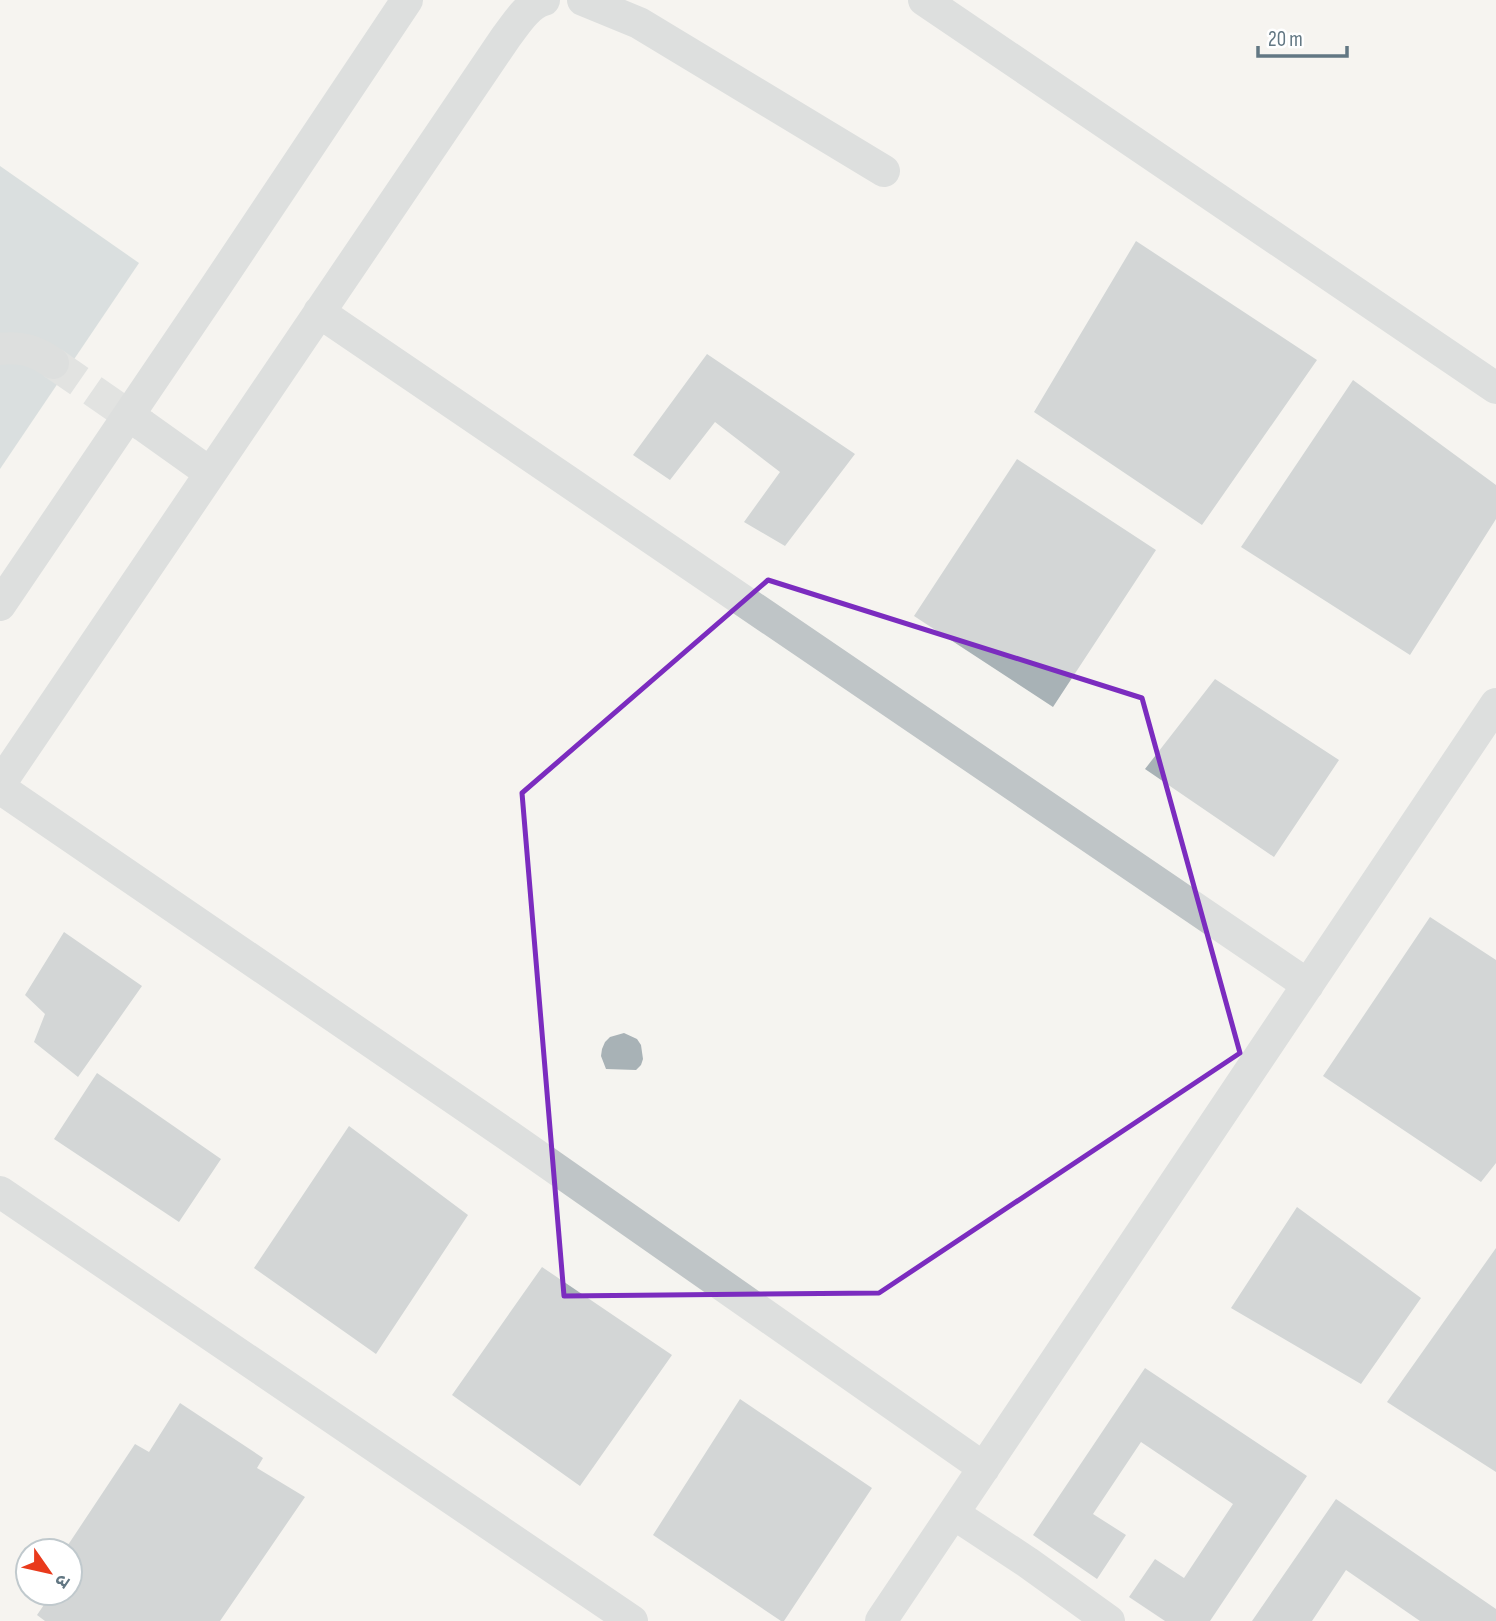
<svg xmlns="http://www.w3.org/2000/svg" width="1496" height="1621" viewBox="0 0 1496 1621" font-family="'Sofia Sans Condensed','Noto Sans Devanagari',sans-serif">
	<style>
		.water { fill: #b8c6c9 }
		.building { fill: #a8b2b6 }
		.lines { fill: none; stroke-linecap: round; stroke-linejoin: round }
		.minor-tunnel { stroke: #c9cecf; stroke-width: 32; stroke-dasharray: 32 16; stroke-linecap: butt }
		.minor { stroke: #bfc5c7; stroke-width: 32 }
		.marked { fill: none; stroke: #7b2cbf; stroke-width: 5; stroke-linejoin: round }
	</style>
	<rect width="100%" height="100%" fill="#f5f4f0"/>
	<path class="water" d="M0,166L139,263L0,469Z"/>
	<path class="building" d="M1136,241L1317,360L1202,525L1034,412Z
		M707,354L855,454L785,546L744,522L780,472L715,422L670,480L633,455Z
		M1353,380L1496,485V519L1410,655L1241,547Z
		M1017,459L1156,550L1053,707L914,616Z
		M1215,679L1339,760L1274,857L1145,769Z
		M1430,917L1496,960V1163L1481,1182L1323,1076Z
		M64,932L142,986L78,1077L34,1042L45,1014L25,995Z
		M624,1033L637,1039L641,1045L643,1059L641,1065L636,1070L606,1069L601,1056L602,1049L605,1042L610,1037Z
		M97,1073L221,1159L179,1222L54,1139Z
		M349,1126L468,1215L376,1354L254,1268Z
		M1297,1207L1421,1298L1361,1384L1231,1308Z
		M1496,1248V1472L1387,1402Z
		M542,1267L672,1355L580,1486L452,1395Z
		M1145,1368L1307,1476L1210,1621H1165L1129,1597L1155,1559L1184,1578L1233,1504L1141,1442L1093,1514L1126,1535L1097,1579L1033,1535Z
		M740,1399L872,1488L784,1621H781L653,1535Z
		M180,1403L263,1458L257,1468L305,1497L220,1621H45L37,1615L52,1593H70V1551H64L135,1444L149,1452Z
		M1336,1499L1496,1609V1621H1420L1346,1570L1312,1621H1252Z"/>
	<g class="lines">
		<path class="minor-tunnel" d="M53,363L144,426"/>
		<path class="minor" d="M583,0L639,23L884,171
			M924,0L1496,388
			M319,312L1308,985
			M0,349C21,346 36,351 53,363
			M144,426L210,473
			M0,605L216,286L407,0
			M0,784L506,37C516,24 527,5 544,0
			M0,788L509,1136L984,1468
			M0,1192L632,1621
			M954,1514L1027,1562L1109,1621
			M881,1621L1496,704"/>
	</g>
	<path d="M0 0H1496V1621H0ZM768,580L1142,698L1240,1053L879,1293L564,1296L522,793Z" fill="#f5f4f0" fill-opacity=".55" fill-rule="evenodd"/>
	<path class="marked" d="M768,580L1142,698L1240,1053L879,1293L564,1296L522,793Z"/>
	<g transform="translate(49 1572) rotate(124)"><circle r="33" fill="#ffffff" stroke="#c0c9cd" stroke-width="2"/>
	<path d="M0-5L12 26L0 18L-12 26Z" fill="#e93a1c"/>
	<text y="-10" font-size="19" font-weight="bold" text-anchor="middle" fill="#627783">उ</text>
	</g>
	<path d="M1258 46v10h89v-10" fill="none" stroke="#627783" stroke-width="3.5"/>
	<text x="1268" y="46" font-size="21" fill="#627783" stroke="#ffffff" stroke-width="5" paint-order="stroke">20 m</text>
</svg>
